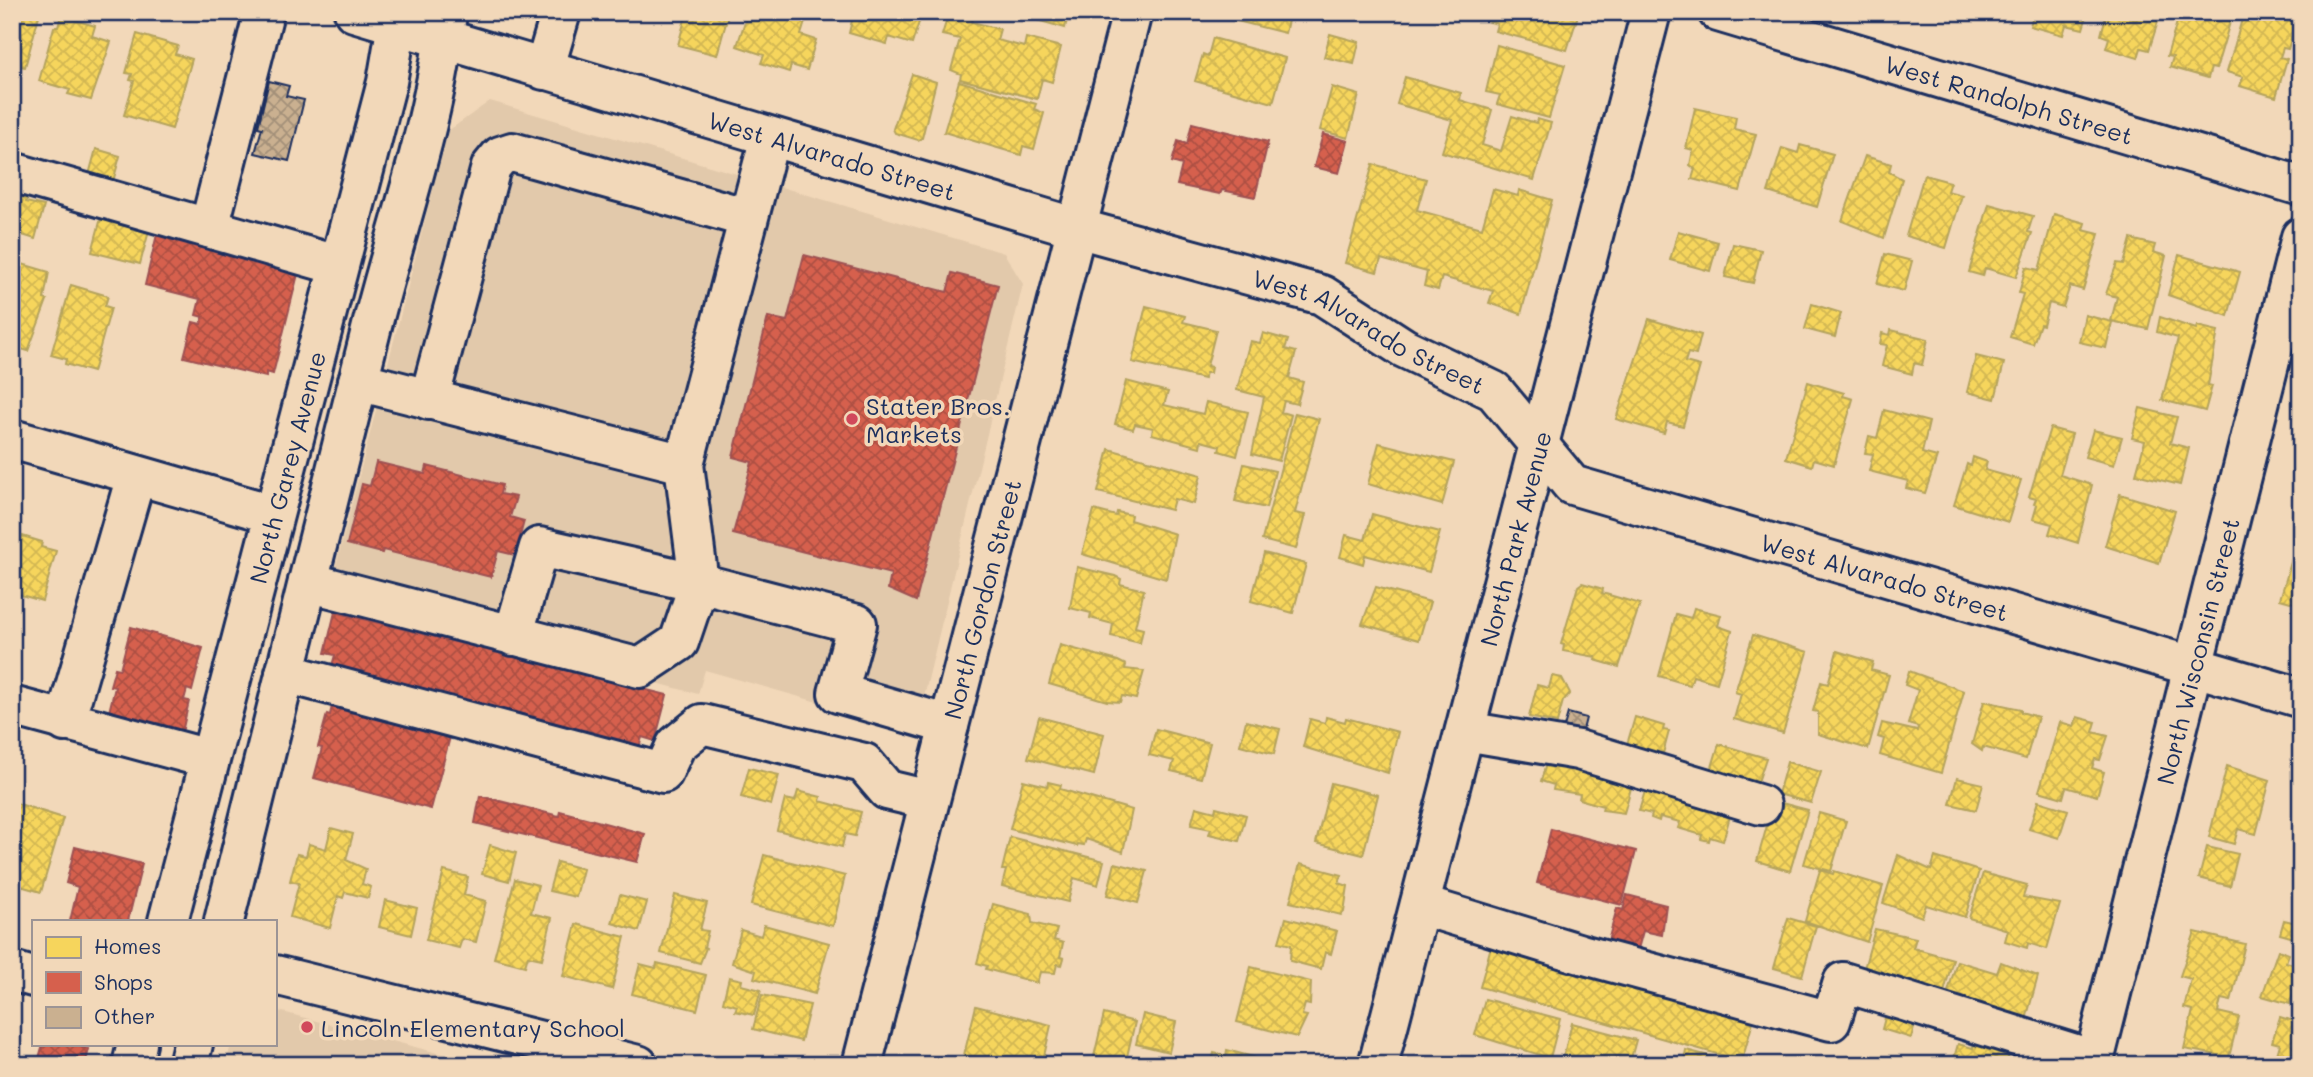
<svg xmlns="http://www.w3.org/2000/svg" width="2313" height="1077" viewBox="0 0 2313 1077" font-family="Mali,sans-serif">
	<style>
		.built { fill: #e2c9ab }
		.homes { fill: url(#homes-cross-hatch); stroke: #b4a35d; stroke-width: 2 }
		.shops { fill: url(#shops-cross-hatch); stroke: #9e5152; stroke-width: 2 }
		.building { fill: url(#building-cross-hatch); stroke: #1b2f5e; stroke-width: 2 }
		.lines { fill: none; stroke-linecap: round; stroke-linejoin: round }
		.minor-casing { stroke: #1b2f5e; stroke-width: 44 }
		.major-casing { stroke: #1b2f5e; stroke-width: 44 }
		.minor { stroke: #f2d8b9; stroke-width: 38 }
		.major { stroke: #f2d8b9; stroke-width: 38 }
		.poi-dot { fill: #d1495b; stroke: #f2d8b9; stroke-width: 2.5 }
		.labels { text-anchor: middle; dominant-baseline: central; stroke-width: 7; stroke-linejoin: round; paint-order: stroke }
		.street-label { font-size: 24px; fill: #1b2f5e; stroke: #f2d8b9 }
		.poi-label { font-size: 24px; fill: #1b2f5e; stroke: #f2d8b9; text-anchor: start }
	</style>
	<defs>
		<pattern id="homes-cross-hatch" width="8" height="8" patternUnits="userSpaceOnUse" patternTransform="scale(1.75)"><rect width="8" height="8" fill="#f6d55c"/><path d="M0 0l8 8M0 8l8-8" fill="none" stroke="#d2b752"/></pattern>
		<pattern id="shops-cross-hatch" width="8" height="8" patternUnits="userSpaceOnUse" patternTransform="scale(1.75)"><rect width="8" height="8" fill="#d6604d"/><path d="M0 0l8 8M0 8l8-8" fill="none" stroke="#ad5043"/></pattern>
		<pattern id="building-cross-hatch" width="8" height="8" patternUnits="userSpaceOnUse" patternTransform="scale(1.75)"><rect width="8" height="8" fill="#cab090"/><path d="M0 0l8 8M0 8l8-8" fill="none" stroke="#a39079"/></pattern>
	</defs>
	<rect width="100%" height="100%" fill="#f2d8b9"/>
	<filter id="ink" filterUnits="userSpaceOnUse"><feTurbulence type="fractalNoise" baseFrequency=".0143" numOctaves="2"/><feDisplacementMap in="SourceGraphic" scale="14" xChannelSelector="R" yChannelSelector="G"/><feConvolveMatrix kernelMatrix="1 2 1 2 8 2 1 2 1" color-interpolation-filters="sRGB"/></filter>
	<g filter="url(#ink)">
		<path class="built" d="M490,101L1004,253L1023,284L916,730L705,670L698,694L328,596L448,131Z
			M275,1010L483,1065H226L231,1044H275Z"/>
		<path class="homes" d="M12,12H40L25,67L12,64Z
			M687,12H729L717,55L678,45Z
			M748,12H808L801,35L816,40L807,70L791,65L789,72L761,63L764,55L737,46Z
			M854,12H898L920,19L912,44L889,37L887,44L849,33Z
			M939,12H975L972,22L1000,29L997,40L1024,47L1026,38L1061,47L1052,82L1042,79L1037,99L960,79L961,74L951,70L960,39L942,35L946,22L941,21L943,13Z
			M1009,12H1069L1065,28Z
			M1214,12H1290L1285,33L1213,15Z
			M1489,12H1579L1567,50L1495,31L1497,24L1487,21Z
			M2034,12H2088L2083,29L2066,25L2063,35L2030,26Z
			M2107,12H2161L2149,50L2141,48L2138,58L2106,48L2109,38L2101,35Z
			M2180,12H2233L2216,69L2211,68L2208,78L2170,67L2173,57L2167,56Z
			M2244,12L2298,15L2288,49L2283,48L2280,57L2287,59L2276,97L2240,86L2243,77L2227,72Z
			M61,16L95,26L92,36L111,42L91,100L68,94L70,90L39,81L54,27H58Z
			M137,34L178,46L175,54L192,59L172,129L124,115L134,81L130,80L132,74L126,73Z
			M1330,34L1359,42L1354,64L1324,57Z
			M1213,38L1285,58L1273,103L1195,81L1203,54L1208,56Z
			M1497,45L1565,65L1549,118L1497,104L1500,95L1486,92Z
			M912,74L936,82L922,138L918,140L895,133L893,129Z
			M1405,77L1461,93L1460,100L1492,110L1482,145L1501,151L1512,116L1536,123L1537,119L1551,123L1534,180L1442,152L1452,120L1397,104Z
			M959,81L1036,104L1034,109L1044,113L1034,149L1023,146L1021,155L944,132Z
			M1332,87L1359,95L1348,138L1320,130Z
			M1695,108L1736,117L1734,129L1756,134L1740,191L1692,179L1695,169L1690,165L1693,150L1686,148Z
			M1800,145L1833,154L1817,207L1768,192L1782,148L1798,153Z
			M96,149L120,156L111,189L87,182Z
			M1865,156L1891,164L1889,172L1902,179L1884,238L1842,221Z
			M1373,164L1426,179L1417,210L1482,228L1493,189L1518,196L1519,190L1552,200L1521,314L1489,303L1493,291L1442,277L1438,290L1424,286L1427,272L1381,259L1377,272L1345,263Z
			M1924,175L1950,182L1947,191L1962,195L1946,248L1906,236Z
			M12,190L28,194L26,202L44,206L35,239L16,233L12,238Z
			M1989,204L2033,216L2028,232L2032,233L2016,277L1985,268L1983,276L1969,272Z
			M2054,214L2085,223L2083,230L2099,234L2083,290L2070,286L2063,307L2049,303L2043,325L2040,324L2033,344L2010,337L2023,294L2019,293L2026,267L2039,270Z
			M101,218L149,231L140,264L92,252Z
			M1678,231L1718,242L1710,271L1670,260Z
			M2131,239L2155,245L2153,252L2166,256L2148,329L2111,321L2117,297L2106,294L2117,263L2124,264Z
			M1733,244L1761,250L1753,283L1725,277Z
			M1885,254L1912,261L1904,291L1877,284Z
			M2179,255L2240,272L2228,316L2168,295Z
			M12,261L49,272L44,299L47,300L28,351L12,346Z
			M71,285L108,296L105,306L111,308L93,372L65,364L66,359L51,355Z
			M1812,304L1841,313L1835,337L1805,329Z
			M1146,306L1185,316L1183,322L1216,330L1207,366L1211,367L1210,373H1206L1204,379L1132,362Z
			M2085,315L2112,322L2106,348L2079,342Z
			M2160,317L2196,329L2197,326L2218,331L2208,385L2212,386L2205,411L2162,400L2178,338L2157,332Z
			M1649,319L1701,335L1696,355L1688,353L1685,362L1700,366L1683,426L1667,422L1664,433L1616,419Z
			M1891,330L1928,339L1922,365L1914,363L1912,374L1882,366L1887,345L1880,344L1882,333L1890,335Z
			M1263,333L1288,340L1285,349L1296,352L1289,378L1303,382L1297,404L1284,401L1281,412L1291,415L1279,461L1252,454L1264,397L1237,390L1250,341L1260,343Z
			M1976,356L2004,363L1995,399L1967,392Z
			M1126,381L1168,392L1164,405L1203,414L1206,402L1248,412L1237,456L1219,451L1220,446L1201,441L1200,447L1152,434L1153,428L1135,424L1133,429L1115,424Z
			M1808,382L1844,393L1843,396L1853,399L1834,465L1814,459L1812,466L1786,458Z
			M2140,408L2177,417L2170,443L2189,448L2180,485L2136,474L2145,441L2132,438Z
			M1884,410L1929,422L1922,453L1937,457L1925,493L1906,488L1908,481L1869,471L1873,454L1865,453L1869,436L1877,438Z
			M1295,413L1319,419L1295,513L1305,515L1296,549L1262,540Z
			M2050,428L2072,434L2060,475L2092,485L2078,543L2049,534L2052,524L2033,519L2037,505L2034,504L2036,499L2029,497Z
			M2093,430L2122,437L2114,465L2085,457Z
			M1379,443L1454,462L1442,505L1368,484Z
			M1109,449L1201,475L1194,504L1174,499L1171,510L1098,492Z
			M1973,457L1987,462L1985,470L2021,480L2008,522L1954,505L1967,464L1971,466Z
			M1244,464L1275,471L1266,508L1235,501Z
			M2120,494L2175,511L2159,563L2105,546Z
			M1094,510L1116,516L1117,512L1131,515L1130,520L1175,534L1166,579L1082,554Z
			M1372,514L1440,532L1429,572L1365,555L1363,564L1340,557L1346,535L1365,540Z
			M2301,527V605L2280,599L2292,559L2296,560L2298,553L2293,552Z
			M16,534L42,542L41,547L56,551L42,601L14,593L19,579L12,577V539L15,540Z
			M1264,553L1306,564L1293,613L1251,601Z
			M1077,567L1115,576L1121,579L1120,584L1144,590L1135,627L1143,629L1140,643L1111,636L1113,624L1090,618L1091,613L1070,608Z
			M1582,583L1603,589L1602,593L1640,604L1619,667L1595,660L1596,657L1563,651L1564,645L1561,644L1578,586Z
			M1376,587L1430,602L1419,640L1362,624Z
			M1694,608L1721,615L1718,626L1732,631L1717,683L1693,676L1690,685L1659,676L1676,614L1691,618Z
			M1753,635L1808,652L1783,733L1734,719L1741,694L1735,692Z
			M1060,645L1118,661L1126,665L1125,669L1144,671L1136,699L1122,696L1120,702L1107,701L1049,684Z
			M1837,651L1873,662L1871,670L1889,675L1868,749L1818,734V712L1813,711L1821,682L1828,684Z
			M1909,671L1964,691L1941,773L1880,755L1884,739L1878,737L1882,723L1917,731L1918,727L1908,724L1918,690L1905,685Z
			M1552,676L1562,678L1570,693L1563,701L1557,723L1529,717L1537,685L1549,688Z
			M1984,701L2021,709V712L2038,717L2026,759L1983,747L1982,751L1972,744Z
			M1039,717L1104,734L1094,775L1028,758Z
			M1326,717L1345,722L1346,718L1398,732L1388,773L1303,747L1310,719L1325,723Z
			M1635,717L1664,726L1663,730L1669,731L1660,765L1624,755Z
			M2077,717L2096,722L2093,732L2108,736L2100,760L2095,759L2092,768L2104,772L2097,796L2066,787L2063,798L2039,791L2060,722L2074,726Z
			M1246,721L1280,729L1274,754L1240,745Z
			M1156,729L1210,743L1201,778L1171,771L1174,761L1149,755Z
			M1719,744L1766,758L1755,791L1709,777Z
			M1550,750L1633,781L1624,813L1602,810L1603,806L1579,799L1580,794L1553,790L1554,785L1541,781Z
			M1787,762L1821,772L1811,803L1778,794Z
			M2227,766L2270,780L2256,834L2238,829L2234,844L2209,837Z
			M749,768L779,775L771,805L741,797Z
			M1649,778L1732,809L1723,841L1710,837L1709,841L1701,839L1702,835L1678,828L1680,822L1660,817L1659,821L1651,818L1652,814L1639,811Z
			M1957,778L1983,784L1976,810L1950,804Z
			M1023,780L1047,786L1048,782L1061,785L1060,789L1132,810L1123,852L1086,839L1084,845L1078,844L1077,846L1010,829Z
			M1331,783L1378,795L1363,855L1316,843Z
			M798,791L821,797L820,801L861,812L855,836L845,834L842,847L777,830L785,799L795,801Z
			M1774,801L1808,810L1790,871L1757,861Z
			M2038,801L2068,810L2059,838L2029,829Z
			M16,803L63,818L41,892L17,885L20,875L12,873V816Z
			M1196,807L1215,812L1216,807L1246,815L1239,841L1209,834L1211,829L1191,825Z
			M1819,813L1846,821L1831,871L1804,864Z
			M331,828L353,834L346,860L366,869L362,884L371,887L368,898L345,892L343,898L338,896L330,928L290,917L299,883L290,881L297,854L306,856L309,844L326,849Z
			M2301,836V859L2295,857Z
			M1010,837L1104,861L1098,885L1074,878L1068,902L1002,886L1006,870H1002Z
			M490,845L516,853L509,881L482,874Z
			M2207,847L2238,854L2230,886L2199,878Z
			M764,855L845,876L833,926L751,905Z
			M1898,855L1931,870L1935,857L1979,871L1965,917L1926,905L1922,917L1883,903Z
			M557,862L583,869L576,897L549,891Z
			M1115,863L1147,871L1138,903L1107,895Z
			M1300,864L1342,875L1339,883L1348,886L1344,912L1341,915L1290,902Z
			M1820,870L1833,874L1834,871L1883,886L1867,942L1805,921Z
			M444,871L468,877L464,895L486,901L476,942L462,939L459,948L426,940Z
			M1983,873L2027,885L2023,897L2060,904L2047,949L2028,943L2027,948L2005,941L2008,930L1969,918Z
			M515,879L538,885L531,913L552,918L542,959L528,956L525,966L494,958Z
			M620,895L647,902L639,931L612,923Z
			M675,895L707,903L700,930L708,931L704,947L706,948L700,963L661,953Z
			M385,900L417,908L411,935L379,927Z
			M993,904L1031,914L1032,923L1057,929L1054,940L1063,943L1060,957L1064,958L1062,965L1057,964L1055,973L1040,972L1037,983L986,969L987,966L977,963Z
			M1286,918L1337,931L1331,954L1325,952L1321,969L1290,961L1291,945L1279,942Z
			M1788,918L1816,926L1802,976L1774,968Z
			M2284,920L2301,924V940L2280,934Z
			M576,924L625,937L612,989L563,976Z
			M764,925L829,943L815,994L754,978L756,971L732,963L741,930L761,936Z
			M1875,929L1916,938L1913,948L1953,959L1940,1007L1862,976Z
			M2195,932L2245,944L2231,1001L2221,999L2218,1012L2239,1017L2229,1057L2184,1049L2193,1010L2184,1008L2191,979L2180,976Z
			M1493,939L1755,1014L1742,1061L1480,987Z
			M2278,950L2289,954L2286,962L2296,965L2293,975L2298,977L2290,1004L2262,996Z
			M1957,961L1997,973L2001,962L2038,976L2025,1023L1943,1009Z
			M657,963L706,975L697,1010L632,994L640,964L656,968Z
			M1251,967L1311,982L1310,1005L1305,1004L1302,1015L1307,1016L1297,1037L1237,1022Z
			M729,977L742,980L741,985L761,990L754,1015L735,1011L737,1006L723,1002Z
			M762,995L810,1005L801,1041L753,1029Z
			M1485,999L1560,1019L1550,1058L1475,1035Z
			M1889,1003L1918,1012L1911,1038L1882,1029Z
			M976,1006L1051,1025L1042,1065H988L963,1059Z
			M2296,1013L2301,1014V1065H2274L2280,1044L2272,1042L2280,1017L2293,1021Z
			M1104,1014L1135,1022L1125,1065H1092Z
			M1143,1014L1176,1022L1169,1052L1136,1044Z
			M1572,1023L1636,1040L1630,1062L1643,1065H1561Z
			M1975,1038L2011,1048L2006,1065H1952L1958,1044L1973,1048Z
			M1227,1050L1283,1065H1211L1214,1053L1226,1056Z
			M1686,1050L1713,1057L1711,1065H1683Z"/>
		<path class="shops" d="M1192,123L1268,142L1255,197L1222,190L1220,194L1177,185L1182,165L1172,162L1178,141L1187,144Z
			M1323,134L1348,141L1339,173L1314,167Z
			M158,230L292,269L291,272L298,274L273,374L266,372V377L184,357L193,322L201,324L203,317L196,315L200,299L145,285Z
			M804,255L947,292L952,273L998,285L916,601L888,589L891,574L733,534L752,462L733,457L768,317L787,321Z
			M376,462L425,474L427,466L502,485L500,494L516,497L510,517L524,521L515,555L498,551L491,577L383,550L382,553L347,544L362,484L370,486Z
			M335,612L667,695L655,741L642,737L639,748L331,669L335,655L325,653Z
			M131,627L203,648L192,691L187,689L184,700L189,701L181,737L108,716L115,687L110,686L115,668L120,669Z
			M332,706L450,737L431,809L314,778L322,748L318,747L327,714L330,715Z
			M480,796L559,816L560,811L645,834L637,862L475,823Z
			M1551,829L1636,851L1622,905L1537,883Z
			M75,847L142,864L128,921H70L78,887L66,883Z
			M1627,895L1666,905L1662,935L1643,931L1638,949L1608,941L1617,908L1623,910Z
			M43,1044H69L89,1049L85,1065H37Z"/>
		<path class="building" d="M269,81L289,86L286,96L304,100L289,161L255,153L262,128L258,127Z
			M1568,713L1586,718L1580,742L1561,737Z"/>
		<g class="lines">
			<defs>
				<g id="minor">
					<path id="s1" d="M354,12L1077,228L1322,295L1404,348L1494,391L1572,485L2301,698"/>
					<path id="s2" d="M1718,12L2301,186"/>
					<path d="M544,70L561,12"/>
					<path d="M770,137L684,464L699,583L857,624L838,693L949,725"/>
					<path d="M12,172L337,265"/>
					<path d="M209,228L264,12"/>
					<path d="M358,381L684,464"/>
					<path d="M429,400L491,167L500,156L512,152L748,218"/>
					<path d="M12,439L272,514"/>
					<path d="M308,582L640,668L679,642L699,583L539,547L513,636"/>
					<path d="M285,673L663,773L676,745L702,724L864,763L887,790L929,800"/>
					<path d="M12,706L209,759"/>
					<path d="M65,722L136,476"/>
					<path d="M1465,731L1578,750L1761,805"/>
					<path d="M1420,905L1581,954L1831,1021L1843,982L2094,1060"/>
					<path d="M12,971L33,977"/>
					<path d="M275,975L638,1065"/>
					<path id="s3" d="M862,1065L1132,12"/>
					<path id="s4" d="M1378,1065L1651,12"/>
					<path id="s5" d="M2093,1065L2301,237"/>
				</g>
				<g id="major">
					<path id="s6" d="M168,921L387,82L399,12"/>
					<path d="M224,921C273,723 322,524 372,326C398,223 436,118 447,12"/>
					<path d="M132,1065L137,1044"/>
					<path d="M188,1065L193,1044"/>
				</g>
			</defs>
			<use href="#minor" class="minor-casing"/>
			<use href="#major" class="major-casing"/>
			<use href="#minor" class="minor"/>
			<use href="#major" class="major"/>
		</g>
	</g>
	<g class="poi-dot">
		<circle cx="852" cy="419" r="7"/>
		<circle cx="307" cy="1027" r="7"/>
	</g>
	<g class="labels">
		<g class="street-label">
			<text stroke="none"><textPath href="#s2" startOffset="304">West Randolph Street</textPath></text>
			<text stroke="none"><textPath href="#s1" startOffset="499">West Alvarado Street</textPath></text>
			<text stroke="none"><textPath href="#s1" startOffset="1066">West Alvarado Street</textPath></text>
			<text stroke="none"><textPath href="#s6" startOffset="469">North Garey Avenue</textPath></text>
			<text stroke="none"><textPath href="#s4" startOffset="544">North Park Avenue</textPath></text>
			<text stroke="none"><textPath href="#s1" startOffset="1654">West Alvarado Street</textPath></text>
			<text stroke="none"><textPath href="#s3" startOffset="481">North Gordon Street</textPath></text>
			<text stroke="none"><textPath href="#s5" startOffset="427">North Wisconsin Street</textPath></text>
		</g>
		<g class="poi-label">
			<text x="866" y="405">Stater Bros.<tspan x="866" dy="28">Markets</tspan></text>
			<text x="321" y="1027">Lincoln Elementary School</text>
		</g>
	</g>
	<rect width="2313" height="1077" fill="none" stroke="#f2d8b9" stroke-width="42"/>
	<rect x="21" y="21" width="2271" height="1035" fill="none" stroke="#1b2f5e" stroke-width="2.5" filter="url(#ink)"/>
	<rect x="32" y="920" width="245" height="126" fill="#f2d8b9" stroke="#9c9495" stroke-width="2"/>
	<rect x="46" y="937" width="35" height="21" fill="#f6d55c" stroke="#9c9495" stroke-width="2"/>
	<text x="94" y="954" font-size="21" fill="#1b2f5e">Homes</text>
	<rect x="46" y="972" width="35" height="21" fill="#d6604d" stroke="#9c9495" stroke-width="2"/>
	<text x="94" y="990" font-size="21" fill="#1b2f5e">Shops</text>
	<rect x="46" y="1007" width="35" height="21" fill="#cab090" stroke="#9c9495" stroke-width="2"/>
	<text x="94" y="1024" font-size="21" fill="#1b2f5e">Other</text>
</svg>
